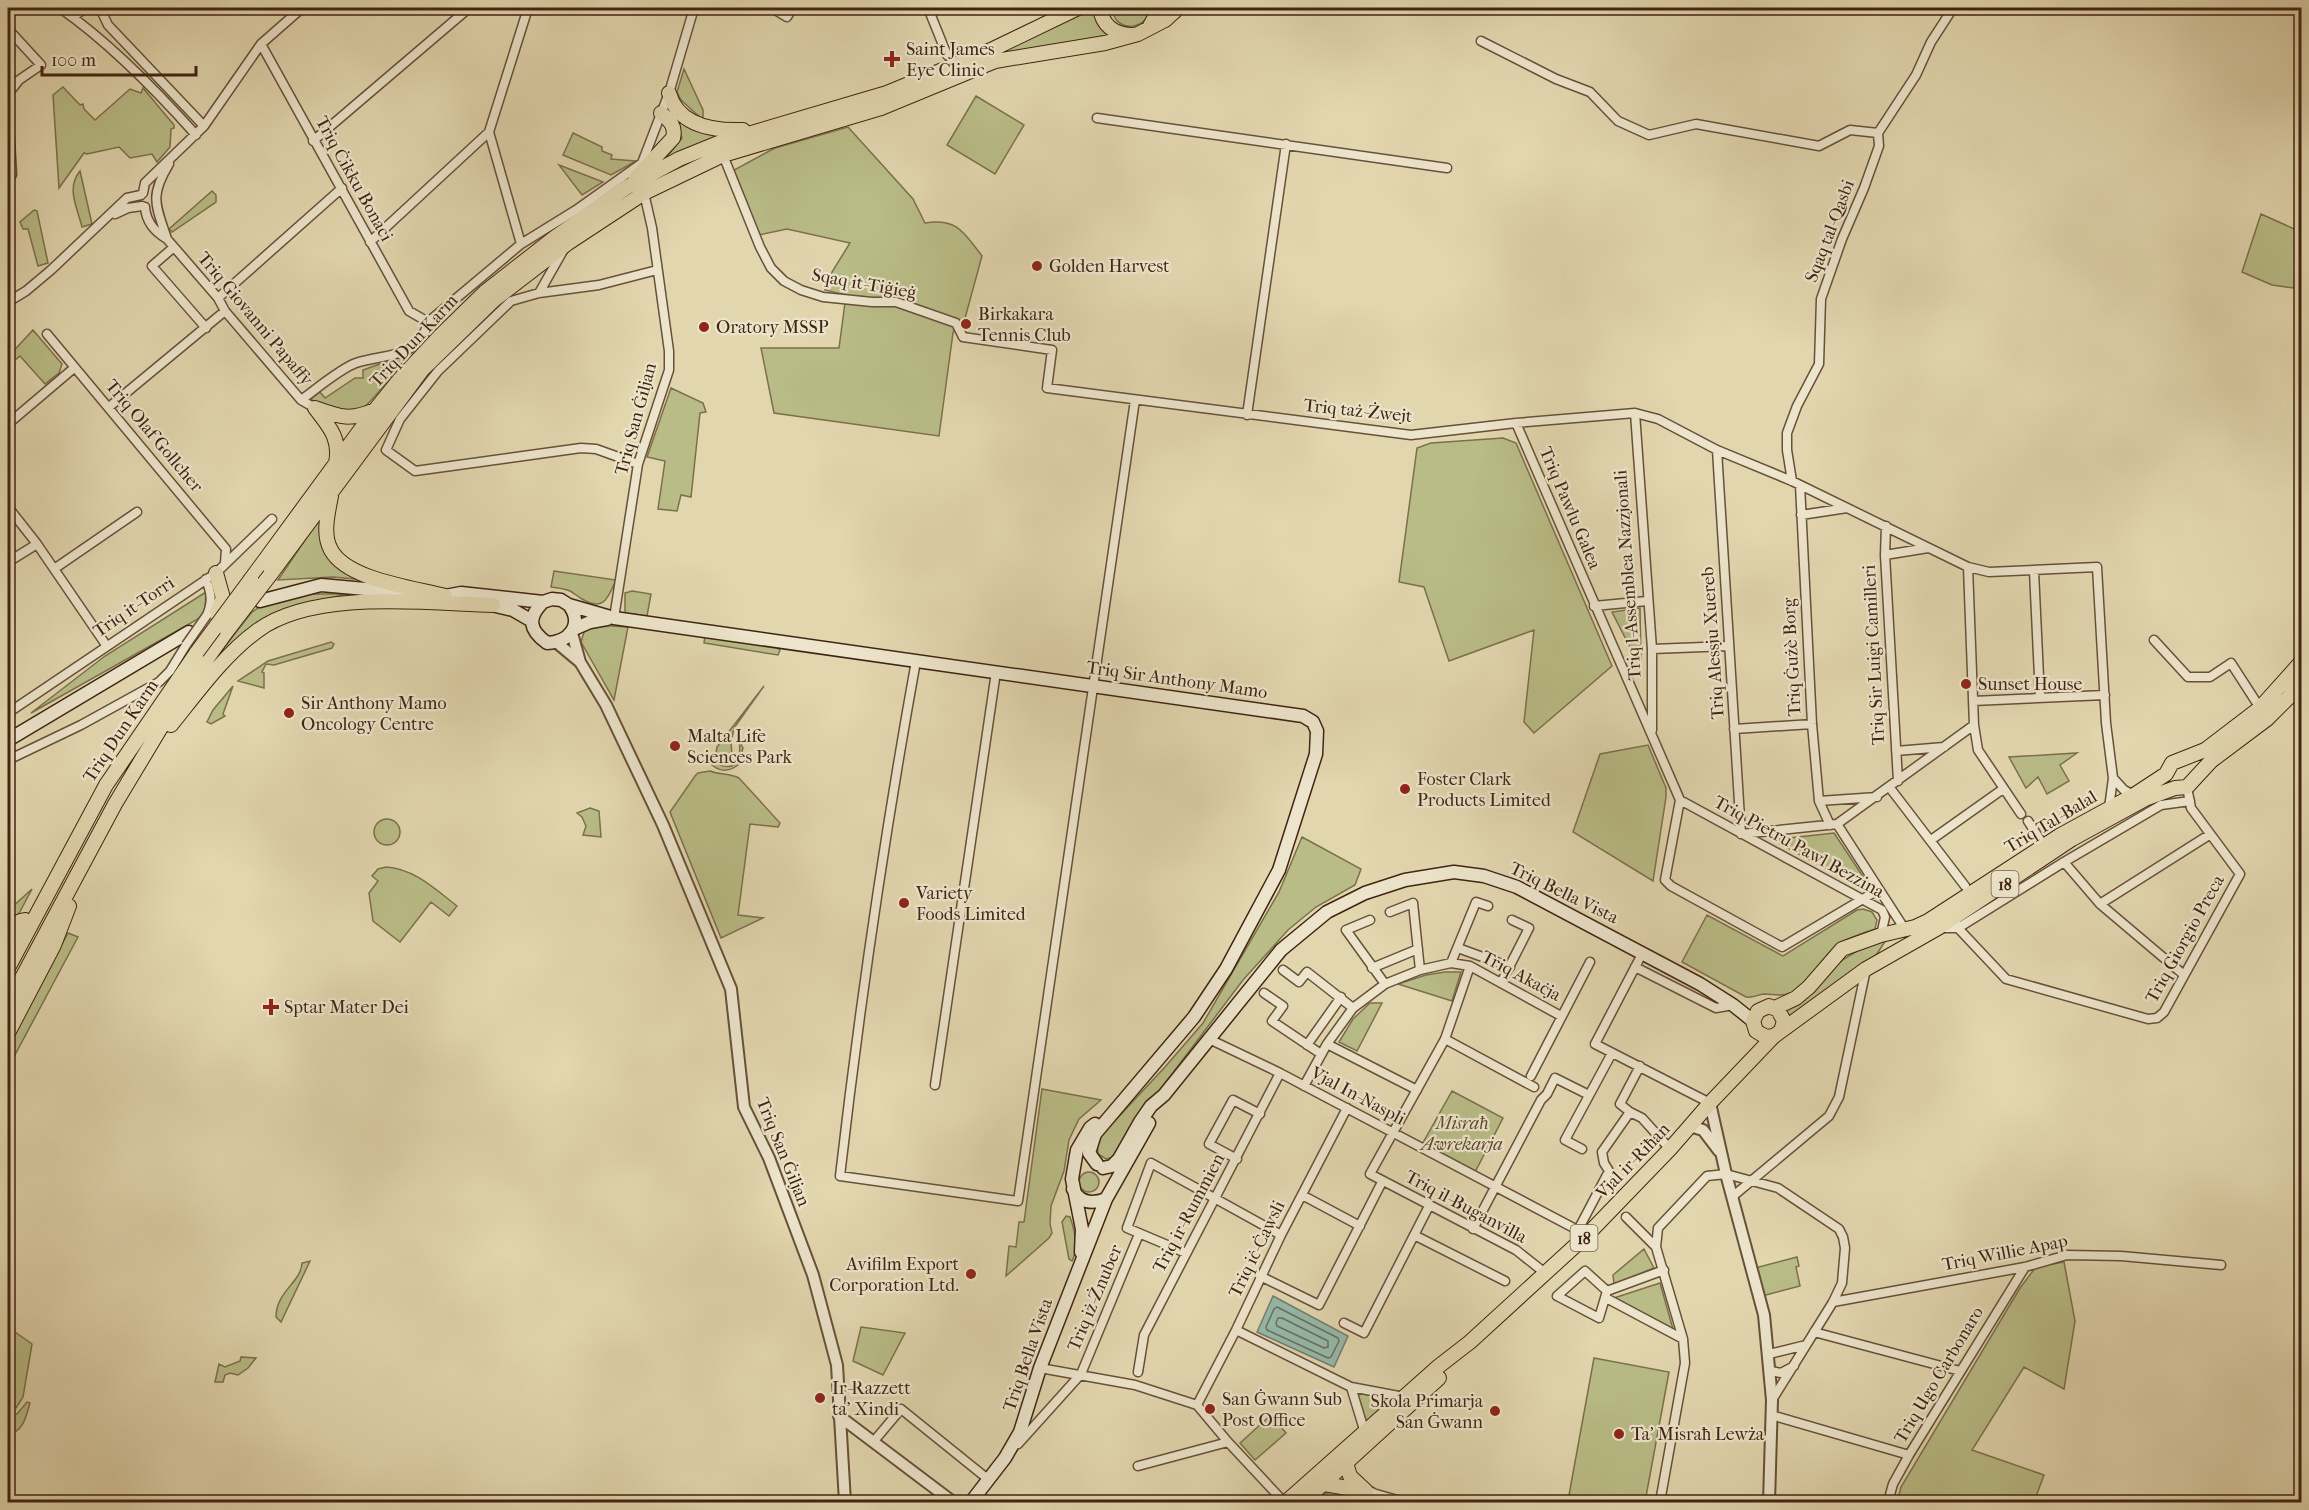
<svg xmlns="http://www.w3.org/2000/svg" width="2309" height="1510" viewBox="0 0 2309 1510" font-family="'IM FELL French Canon',serif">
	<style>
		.green { fill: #b9bc87; stroke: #7c704c; stroke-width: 1.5 }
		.water { fill: #95b9ab; stroke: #737d6e; stroke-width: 1.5 }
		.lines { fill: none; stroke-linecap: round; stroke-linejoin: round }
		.shore { stroke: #6a6e5e; stroke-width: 1.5 }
		.minor-casing { stroke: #685039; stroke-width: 11 }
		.tertiary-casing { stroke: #685039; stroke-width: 14 }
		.secondary-casing { stroke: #402412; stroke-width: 15 }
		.primary-casing { stroke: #402412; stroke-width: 16 }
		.trunk-casing { stroke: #402412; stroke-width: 16 }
		.minor { stroke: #ece4cb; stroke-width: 8 }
		.tertiary { stroke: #ece4cb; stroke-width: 10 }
		.secondary { stroke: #ece4cb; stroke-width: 12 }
		.primary { stroke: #e2d6af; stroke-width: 14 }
		.trunk { stroke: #e2d6af; stroke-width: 14 }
		.minor-bridge-casing { stroke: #685039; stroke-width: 11; stroke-linecap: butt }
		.trunk-bridge-casing { stroke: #402412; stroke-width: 16; stroke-linecap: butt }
		.minor-bridge { stroke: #ece4cb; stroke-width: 8 }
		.trunk-bridge { stroke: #e2d6af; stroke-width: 14 }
		.poi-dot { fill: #8f2418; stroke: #ece4cb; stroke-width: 2 }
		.labels { text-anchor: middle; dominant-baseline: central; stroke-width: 4.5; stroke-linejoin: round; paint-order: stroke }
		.shield { fill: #ece4cb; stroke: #745e4a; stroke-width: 1.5 }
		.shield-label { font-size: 16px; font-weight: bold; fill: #402412 }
		.poi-label { font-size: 18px; fill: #402412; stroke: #ece4cb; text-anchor: start }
		.street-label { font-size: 18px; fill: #402412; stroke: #ece4cb }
		.park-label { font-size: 18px; font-style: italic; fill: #5e4a2f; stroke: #ece4cb }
	</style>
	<rect width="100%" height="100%" fill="#e2d6af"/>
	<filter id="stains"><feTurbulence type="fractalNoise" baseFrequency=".00333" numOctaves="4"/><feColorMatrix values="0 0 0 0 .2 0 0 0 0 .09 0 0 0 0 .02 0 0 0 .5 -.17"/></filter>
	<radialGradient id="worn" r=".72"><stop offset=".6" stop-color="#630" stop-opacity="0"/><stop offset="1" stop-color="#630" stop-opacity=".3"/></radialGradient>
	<path class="green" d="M1095,8L1109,35L989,57Z
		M1112,8H1150C1147,32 1114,33 1112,8Z
		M684,69L703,110V120L681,100L677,92Z
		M63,87L80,105L83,104L84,109L95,120L130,89L141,93L143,88L174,125V128L171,129L170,147L157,162L152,154L130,158L119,147L87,154L84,153L59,188L53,95Z
		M976,96L1024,125L995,174L947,145Z
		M674,113L723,135L662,163L682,138Z
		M848,127L913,199L925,223C958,218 964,233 982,256L964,322H957L953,333L939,436L774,413L761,348H839L846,295L825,290L832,272L850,243L787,229L759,235L734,170L775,148Z
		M573,133L602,147V151L612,155L611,159L636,161L611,175L563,155Z
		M559,165L603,182L582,195Z
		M80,171L92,224L82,227C77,207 66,188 80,171Z
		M212,191L216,195V202L172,232L169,229Z
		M34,210L37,211L48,263L38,266L28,229H23L20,222Z
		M2261,214L2301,232V289L2272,285L2242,272Z
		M33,330L62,364L59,373L45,384L20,356L8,366V357Z
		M410,353C400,365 370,406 359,411C344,419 323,410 311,399L320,392L325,398L355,378H363V370Z
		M671,388L703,403L706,412L700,413L691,497L681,495L677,511L658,509L665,461L647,457Z
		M1503,438L1516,443L1612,666L1534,733L1524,722L1534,630L1449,661L1424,587L1399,582L1417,448L1431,443Z
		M324,512L328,555L375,581L333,577L278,580Z
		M554,571L616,580C608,598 604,612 582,599C578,597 574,593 570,591C564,588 557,588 551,587Z
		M632,591L651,594L647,616L625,613V593Z
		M206,592L205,611L198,619L31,713L105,656Z
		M304,594H347L296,606L226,653L222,650L252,612L272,599Z
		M1640,608L1641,660L1637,661L1612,612Z
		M595,625L628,627L614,700L581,642L584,632Z
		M705,636L774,646L780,650L778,655L704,643Z
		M331,642L334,644L332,648L274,665L266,664L262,672L264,673V688L238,681L268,661Z
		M233,686L223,714L225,716L211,724L207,722L213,710Z
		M764,686L734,728L731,742L732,755L724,761L718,758L716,753L717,747Z
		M741,731V744L743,748L738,765C727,773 718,772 709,762L710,757C716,767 735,772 739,757C741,749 738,740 741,731Z
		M1648,745L1666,788V797L1653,881L1573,832L1600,754Z
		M2077,753L2060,765L2069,781L2047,794L2038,777L2026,788L2009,757Z
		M710,771C720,775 730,773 739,778L780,823L778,827L750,824L738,915L763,918L721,938L670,812L695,776L698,773Z
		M590,808L599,811L601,837L583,835L586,826L582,817L577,813Z
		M374 832a13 13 0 1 1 26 0a13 13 0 1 1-26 0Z
		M1834,833L1868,884L1862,888L1780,844V839Z
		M1302,837L1361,869L1355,885L1316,907L1288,930L1243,980L1129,1131L1117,1156L1106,1159L1098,1154L1097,1140L1165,1067L1203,1023L1279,892Z
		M386,867C415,869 435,889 457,906L449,916L431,902L400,942L373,921L369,893L378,881L372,876L378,869Z
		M32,889L8,934V907L10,909Z
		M1863,909L1872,912L1877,920L1875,929C1864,933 1850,937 1840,943C1823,954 1810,984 1791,993C1782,997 1773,994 1764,994C1757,995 1753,998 1746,997L1682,962L1707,915L1783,956L1857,910Z
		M68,933L78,937L8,1068V1046Z
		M1886,940L1875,957L1789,1018L1785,1009L1844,959L1862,948Z
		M1445,972H1461L1452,1001L1398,984L1426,975Z
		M1370,1003H1382L1357,1051L1339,1042L1353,1019Z
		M1042,1089L1101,1100L1079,1119L1069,1140L1064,1171L1051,1206L1050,1224L1052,1233L1049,1238L1006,1276L1009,1246L1016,1247L1019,1222H1024Z
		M1452,1091L1503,1118L1473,1176L1420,1148Z
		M1079 1182a10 10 0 1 1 20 0a10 10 0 1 1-20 0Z
		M1066,1216L1070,1217C1075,1231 1079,1247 1072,1261L1069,1259L1062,1222Z
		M1644,1249L1654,1268L1614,1284L1613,1275Z
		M1797,1257L1799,1266L1796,1267L1800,1286L1762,1296L1755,1268Z
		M310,1261L281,1322L276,1317C276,1291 301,1283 302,1263Z
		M2064,1262L2075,1321L2064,1389L2024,1367L1972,1450L2044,1475L2034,1502H1897L1901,1487L2020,1288L2036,1267Z
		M1660,1283L1673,1329L1614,1298Z
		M8,1327L32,1344L23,1397L16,1408L8,1401Z
		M861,1327L905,1333L883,1375L853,1361Z
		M241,1357L256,1358L248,1368L238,1375L230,1373L225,1375L223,1382H215L219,1364L225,1367L240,1361Z
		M1594,1358L1669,1372L1645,1502H1581L1582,1498L1569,1495Z
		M1357,1392L1392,1401L1366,1424Z
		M27,1402L30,1403C26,1417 23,1432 8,1434V1412L17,1414Z
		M1271,1415L1286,1433L1255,1460L1240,1443Z
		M1341,1491L1358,1497L1359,1502H1315L1326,1493Z"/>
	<path class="water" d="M1273,1296L1348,1336L1334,1367L1257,1332Z"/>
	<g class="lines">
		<path class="shore" d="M1277,1307L1338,1338L1339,1341L1331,1357L1328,1358L1267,1330L1266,1327L1274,1309Z
			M1278,1318H1282L1328,1341V1347L1324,1348L1277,1326L1276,1323Z"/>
		<defs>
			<path id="minor" d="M60,8C110,43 155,89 196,135
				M100,8L108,25L204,126
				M772,8L787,17L792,8
				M928,8L947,55
				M8,10L11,8
				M73,17L85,8
				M8,29L41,65L19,80L8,94
				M1481,41L1556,79L1590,92L1618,121L1649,135L1696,124L1819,146L1850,130L1878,133
				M261,44L409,311L428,322
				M8,105L12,175L8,178
				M1097,118L1447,168
				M313,141L469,8
				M723,155L760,247L771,268L784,281L801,290L823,297L872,302H896L956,323L963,337L1052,350L1047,388L1411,435L1516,423L1635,413L1658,419L1717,450L1792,481L1968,567L1989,572L2097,567L2106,723L2113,778L2109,808
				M143,193L145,183L204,126L261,44L302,8
				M145,207C146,222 155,232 167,239L218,298L225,311L301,400L315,408
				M115,214L128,208L142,206
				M167,239C156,205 149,197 169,164
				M370,242L489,132
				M521,244L489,132L528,8
				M174,247L152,266L206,328
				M539,293L564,249
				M218,298L342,188
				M8,302L26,291L51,270L127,198L141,195
				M47,334L226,549L225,563
				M301,400C315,390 341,368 356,363C385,353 419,360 428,322L521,244L576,210L642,163L669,93L694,8
				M109,407L225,311
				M1635,413L1652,649V730
				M1247,415L1286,144
				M1516,423L1680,800L1665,880L1671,886L1782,947L1878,890
				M8,424L74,368
				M1717,450L1741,834
				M638,464L596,449L581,448L415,471L386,450L400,419L438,371L511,301L539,293L599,285L657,270
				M1792,481L1787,450V433L1797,406L1819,364L1821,299L1842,239L1864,188L1879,146L1878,133L1916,75L1931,42L1953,8
				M1800,485L1812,724L1819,801L1830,825
				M8,507L37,544L106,645
				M1801,515L1847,508
				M1886,526L1885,555L1898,781
				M1885,555L1928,548
				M8,562L37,544
				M1968,567L1974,725L1978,750L2021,814
				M54,569L137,512
				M2034,571L2040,698
				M206,579C211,593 213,601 207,615
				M1594,606L1647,601
				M614,618L638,464L669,370V351L652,228L644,193
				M2154,640L2188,677H2210L2231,663L2260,708
				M1652,649L1729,646
				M916,661C885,832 860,1003 840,1176L1018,1201L1135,400
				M1973,701L2105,695
				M8,713L216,573L272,519
				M1734,729L1812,724
				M1896,751L1944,747
				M8,760L81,725L159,682L170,671L186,645
				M2113,778L2124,790L2134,795
				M1890,788L1965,886
				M1680,800L1882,910L1885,917L1881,935
				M1819,801L1877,797
				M2028,821L2044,846
				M1837,824L1904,928
				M1741,834L1837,824L1974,725
				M1931,840L2003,789
				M2064,862L2100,904L2184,975
				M2100,904L2209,835
				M1390,912L1413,903L1420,970
				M1954,917L1958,928L2006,979L2148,1019L2157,1018L2164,1012L2240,874L2191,808L2187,787
				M1370,920L1346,930L1385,984
				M1940,928H1958L2064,862L2161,805L2190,801
				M1458,948L1510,967
				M1643,952L1595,1044L1710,1103
				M1451,963L1476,902L1488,906
				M1470,966L1445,1039L1370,1174L1516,1250L1545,1273
				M1635,967L1716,1008L1733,1005
				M1372,968L1418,949
				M1283,970L1299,982L1307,972L1353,1008
				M1501,983L1529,928L1512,920
				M1264,993L1283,1006L1272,1021L1321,1054
				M1209,1039L1280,1073L1587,1235
				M1445,1039L1534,1087
				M1327,1044L1417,1090
				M1307,1045L1341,997
				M1531,1076L1590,962
				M935,1085L996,672
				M1304,1086L1327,1044L1353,1008L1385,984L1420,970L1451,963L1470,966L1561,1016
				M1630,1112L1642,1118L1670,1149
				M1582,1149L1565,1140L1612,1053
				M1237,1159L1209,1144L1233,1100L1260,1114
				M1302,1195L1360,1226
				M1732,1197L1829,1116L1839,1097L1866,969
				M1626,1217L1656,1247L1683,1339L1685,1363L1660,1502
				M1473,1229L1541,1100L1547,1094L1555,1078L1589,1095
				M1578,1230L1609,1171L1604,1163L1602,1152L1630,1112L1620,1104L1640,1066
				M1414,1235L1505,1281
				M1656,1247L1658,1228L1707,1176L1726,1174L1778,1188L1839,1229L1843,1237L1845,1248L1842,1283L1833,1302L1772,1400
				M1186,1253L1127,1228L1151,1163L1281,1235
				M1585,1271L1607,1291L1599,1318L1557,1296Z
				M1260,1276L1319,1305L1382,1182
				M1607,1291L1664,1270
				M1606,1298L1683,1339
				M1833,1302L2025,1267L2067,1255L2121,1256L2221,1265
				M1344,1323L1364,1333L1429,1206
				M1236,1330L1351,1387L1404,1397
				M1814,1332L1960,1371
				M1769,1354L1806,1345
				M1040,1368L1135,1385L1197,1405L1228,1442L1284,1502
				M1771,1371L1781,1373L1794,1366
				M1138,1372L1144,1335L1280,1073
				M1351,1387L1365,1433
				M1197,1405L1236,1330L1281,1235L1347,1108
				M1771,1415L1909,1455
				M874,1441L901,1409L989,1480
				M1018,1444L1081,1374L1139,1234
				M1138,1466L1228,1442
				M8,1470V1483
				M1366,1491L1404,1502
				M1369,1502L1372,1492
				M1888,1502L1893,1484L1909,1455L2025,1267"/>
			<path id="tertiary" d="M572,633L580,662L606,705L663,825L731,989L744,1107L769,1158L813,1275L837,1365L845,1502
				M556,642L580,662
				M1710,1103L1726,1174L1764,1315L1772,1400L1769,1502
				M1690,1126L1703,1130L1719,1151
				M839,1416L953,1502"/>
			<path id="secondary" d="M445,596L461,593L543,602L552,599L561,600L569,605L614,618L1303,716L1313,722L1317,731L1316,754L1279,870L1226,969L1194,1017L1095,1134L1089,1153L1097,1164
				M260,601L321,585L410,593
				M543,602C527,618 529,630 547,643C569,642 584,625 569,605
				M483,603L513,610L532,621
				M574,629L590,622L607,619
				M8,740L189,632
				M1103,1168L1112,1166L1119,1159L1140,1122L1151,1106L1164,1095L1281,950L1327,912L1365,893L1405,880L1454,872L1484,876L1517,887L1700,984L1733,1005L1753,1021
				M1073,1189C1079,1203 1093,1204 1106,1199
				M1081,1252L1082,1229L1072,1179L1077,1150L1090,1128L1095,1124
				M971,1502L1005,1458L1020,1432L1040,1368L1106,1199L1149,1123"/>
			<path id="primary" d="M1346,1463L1350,1476L1366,1491
				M1324,1484L1366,1491
				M1286,1502L1439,1366L1470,1342L1587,1235L1670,1149L1710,1103L1774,1036
				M1303,1502L1439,1378"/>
			<path id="trunk" d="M1100,8C1102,25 1114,34 1131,35
				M1150,26L1155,17L1157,8
				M669,93C678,126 713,131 743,130
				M635,179L673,138C676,126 670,121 661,113
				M315,408C329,426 341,439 336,463
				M315,408C340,417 350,421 375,410
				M331,496C328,513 322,534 331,550C347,580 415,588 445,596
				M270,575L422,370L494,300L568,243L644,193L723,155L881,108L995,61L1105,43L1138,34L1165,20L1178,8
				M251,579L375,410L400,379L440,336L485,292L554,238L627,187L679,159L721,142L887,93L991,50L1078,8
				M171,725C197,693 223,656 257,631C313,589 425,603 493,605
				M8,943L20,921L25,920
				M8,968L106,785L197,652L211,625L223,598L216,573
				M8,1004L115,804L178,699L227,631
				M1775,1008L1796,998L1809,987L1842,949L1881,935L1915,927L1928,921L2059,836L2134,795L2166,774L2172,763L2205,750L2260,708L2302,661
				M1781,1031L1784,1021L1778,1010L1769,1006L1758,1011L1753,1021L1756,1031L1766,1037L1774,1036L1866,969L1938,928L2072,839L2145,799L2175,788L2187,787L2211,761L2267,719L2289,697L2302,679
				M8,1033L54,945L69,906"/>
		</defs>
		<use href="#minor" class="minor-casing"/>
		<use href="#tertiary" class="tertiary-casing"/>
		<use href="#secondary" class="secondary-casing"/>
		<use href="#primary" class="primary-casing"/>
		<use href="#trunk" class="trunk-casing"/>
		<use href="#minor" class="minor"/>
		<use href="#tertiary" class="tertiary"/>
		<use href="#secondary" class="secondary"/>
		<use href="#primary" class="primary"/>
		<use href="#trunk" class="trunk"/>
		<defs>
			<path id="minor-bridge" d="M186,645L207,615"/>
			<path id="trunk-bridge" d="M227,631L270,575
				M197,652L251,579"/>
		</defs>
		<use href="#minor-bridge" class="minor-bridge-casing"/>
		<use href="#trunk-bridge" class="trunk-bridge-casing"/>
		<use href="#minor-bridge" class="minor-bridge"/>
		<use href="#trunk-bridge" class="trunk-bridge"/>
	</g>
	<g class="poi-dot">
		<path d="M889 50h6v6h6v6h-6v6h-6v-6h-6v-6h6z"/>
		<circle cx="1037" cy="266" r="6"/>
		<circle cx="966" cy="324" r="6"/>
		<circle cx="704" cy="327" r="6"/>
		<circle cx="1966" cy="684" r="6"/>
		<circle cx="289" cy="713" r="6"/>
		<circle cx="675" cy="746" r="6"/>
		<circle cx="1405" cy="789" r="6"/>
		<circle cx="904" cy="903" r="6"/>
		<path d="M268 998h6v6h6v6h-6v6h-6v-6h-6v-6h6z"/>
		<circle cx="971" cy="1274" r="6"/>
		<circle cx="820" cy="1398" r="6"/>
		<circle cx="1210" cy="1409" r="6"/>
		<circle cx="1495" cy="1411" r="6"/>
		<circle cx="1619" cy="1434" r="6"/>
	</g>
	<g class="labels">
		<g class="shield">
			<rect x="1991.5" y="871" width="27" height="26" rx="4.5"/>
			<rect x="1570.5" y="1225" width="27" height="26" rx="4.5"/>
		</g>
		<g class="shield-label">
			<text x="2005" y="884">18</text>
			<text x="1584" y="1238">18</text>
		</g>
		<g class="poi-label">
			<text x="906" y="49">Saint James<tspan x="906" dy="21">Eye Clinic</tspan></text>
			<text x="1049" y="266">Golden Harvest</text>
			<text x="978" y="314">Birkakara<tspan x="978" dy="21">Tennis Club</tspan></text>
			<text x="716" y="327">Oratory MSSP</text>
			<text x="1978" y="684">Sunset House</text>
			<text x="301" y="703">Sir Anthony Mamo<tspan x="301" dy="21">Oncology Centre</tspan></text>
			<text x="687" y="736">Malta Life<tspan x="687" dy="21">Sciences Park</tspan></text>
			<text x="1417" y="779">Foster Clark<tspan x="1417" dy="21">Products Limited</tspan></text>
			<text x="916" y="893">Variety<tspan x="916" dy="21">Foods Limited</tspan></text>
			<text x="284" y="1007">Sptar Mater Dei</text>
			<text x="959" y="1264" text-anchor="end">Avifilm Export<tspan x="959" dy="21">Corporation Ltd.</tspan></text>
			<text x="832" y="1388">Ir-Razzett<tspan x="832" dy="21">ta' Xindi</tspan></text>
			<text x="1222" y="1399">San Ġwann Sub<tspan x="1222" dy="21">Post Office</tspan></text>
			<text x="1483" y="1401" text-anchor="end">Skola Primarja<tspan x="1483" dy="21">San Ġwann</tspan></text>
			<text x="1631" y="1434">Ta' Misraħ Lewża</text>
		</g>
		<g class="street-label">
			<text transform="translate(354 179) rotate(61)">Triq Ċikku Bonaci</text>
			<text transform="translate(1830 231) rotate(-69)">Sqaq tal-Qasbi</text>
			<text transform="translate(864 284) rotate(10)">Sqaq it-Tiġieġ</text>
			<text transform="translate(255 319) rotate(50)">Triq Giovanni Papaffy</text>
			<text transform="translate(414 341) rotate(-47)">Triq Dun Karm</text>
			<text transform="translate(1358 411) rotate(6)">Triq taż-Żwejt</text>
			<text transform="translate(636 419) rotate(-75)">Triq San Ġiljan</text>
			<text transform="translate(154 436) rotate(50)">Triq Olaf Gollcher</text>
			<text transform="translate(1570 508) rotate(67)">Triq Pawlu Galea</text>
			<text transform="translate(1628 575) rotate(-94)">Triq l-Assemblea Nazzjonali</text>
			<text transform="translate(134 607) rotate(-34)">Triq it-Torri</text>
			<text transform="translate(1713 643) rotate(-94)">Triq Alessju Xuereb</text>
			<text transform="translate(1874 655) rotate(-93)">Triq Sir Luigi Camilleri</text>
			<text transform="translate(1792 657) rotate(-93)">Triq Ġużè Borg</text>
			<text transform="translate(1177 680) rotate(8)">Triq Sir Anthony Mamo</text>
			<text transform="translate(121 731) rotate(-56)">Triq Dun Karm</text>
			<text transform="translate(2051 822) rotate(-31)">Triq Tal-Balal</text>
			<text transform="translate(1799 847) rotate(29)">Triq Pietru Pawl Bezzina</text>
			<text transform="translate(1564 893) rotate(26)">Triq Bella Vista</text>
			<text transform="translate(2185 939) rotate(-61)">Triq Giorgio Preca</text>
			<text transform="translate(1521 976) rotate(28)">Triq Akaċja</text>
			<text transform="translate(1358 1096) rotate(28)">Vjal In-Naspli</text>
			<text transform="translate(783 1152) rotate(68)">Triq San Ġiljan</text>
			<text transform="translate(1633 1161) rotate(-46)">Vjal ir-Riħan</text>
			<text transform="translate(1466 1207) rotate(28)">Triq il-Buganvilla</text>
			<text transform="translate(1189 1213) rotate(-62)">Triq ir-Rummien</text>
			<text transform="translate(1257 1249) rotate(-64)">Triq iċ-Ċawsli</text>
			<text transform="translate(2005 1253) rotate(-11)">Triq Willie Apap</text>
			<text transform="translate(1095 1298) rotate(-67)">Triq iż-Żnuber</text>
			<text transform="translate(1028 1355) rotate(-71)">Triq Bella Vista</text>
			<text transform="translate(1939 1375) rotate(-59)">Triq Ugo Carbonaro</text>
		</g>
		<g class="park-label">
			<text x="1462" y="1123">Misraħ<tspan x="1462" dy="21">Awrekarja</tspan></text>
		</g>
	</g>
	<rect width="2309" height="1510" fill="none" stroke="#e2d6af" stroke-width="30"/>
	<rect x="9" y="9" width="2291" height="1492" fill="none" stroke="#402412" stroke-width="3"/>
	<rect x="15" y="15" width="2279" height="1480" fill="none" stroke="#402412" stroke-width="1.5"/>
	<path d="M42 66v9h154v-9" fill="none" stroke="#402412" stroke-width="3"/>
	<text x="51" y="66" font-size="18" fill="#402412" stroke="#ece4cb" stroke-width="4.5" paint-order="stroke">100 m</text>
	<rect width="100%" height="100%" filter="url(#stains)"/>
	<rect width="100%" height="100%" fill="url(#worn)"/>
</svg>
